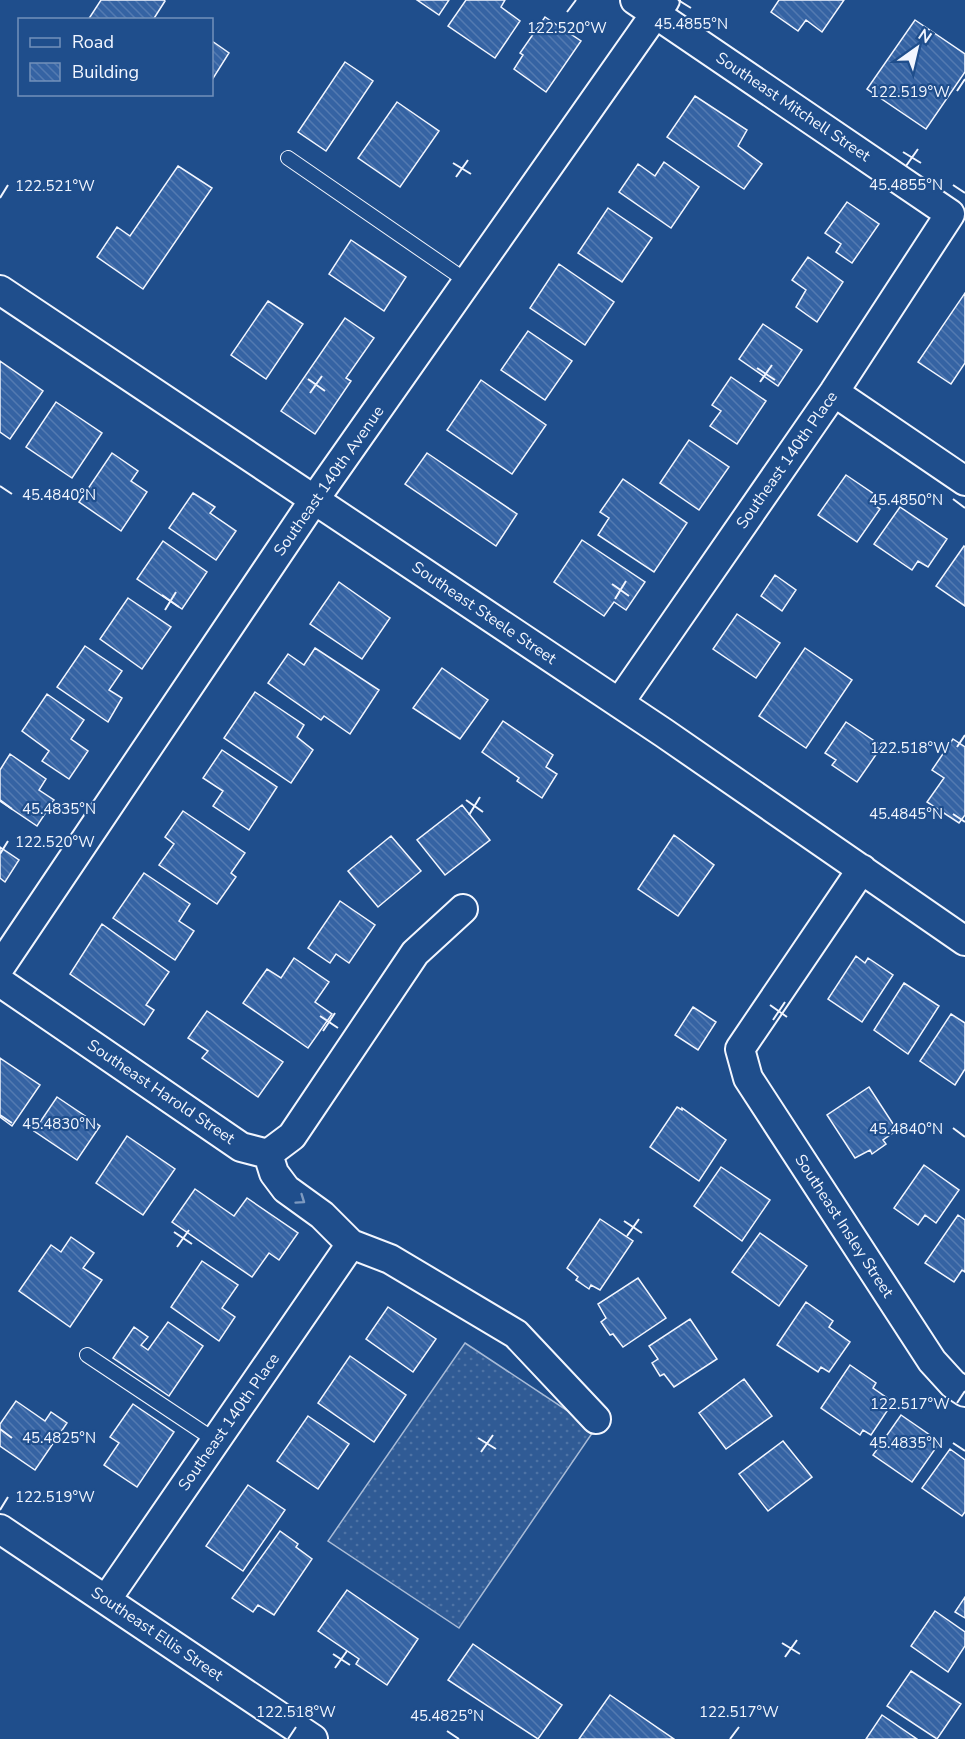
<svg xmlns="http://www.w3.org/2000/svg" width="965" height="1739" viewBox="0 0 965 1739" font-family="'Nunito Sans',sans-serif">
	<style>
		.grass { fill: url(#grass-dots); stroke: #a8bbd7; stroke-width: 1.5 }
		.building { fill: url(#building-back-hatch); stroke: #f2f6ff; stroke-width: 1.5 }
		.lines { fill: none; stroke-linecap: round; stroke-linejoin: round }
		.service-casing { stroke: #f2f6ff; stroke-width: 16 }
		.minor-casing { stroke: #f2f6ff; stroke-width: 32 }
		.service { stroke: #1f4e8c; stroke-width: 14 }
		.minor { stroke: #1f4e8c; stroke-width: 28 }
		.oneway { stroke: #7e9ac0 }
		.ticks { fill: none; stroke: #f2f6ff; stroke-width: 2 }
		.labels { text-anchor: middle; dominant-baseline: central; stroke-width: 4.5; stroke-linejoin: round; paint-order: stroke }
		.street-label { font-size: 16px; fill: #f2f6ff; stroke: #1f4e8c }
		.ticks-label { font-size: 15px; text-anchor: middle; fill: #f2f6ff; stroke: #1f4e8c; stroke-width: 4.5; stroke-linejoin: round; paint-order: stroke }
	</style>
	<defs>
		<pattern id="grass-dots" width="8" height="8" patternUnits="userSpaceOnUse" patternTransform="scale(1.5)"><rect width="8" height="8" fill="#305b95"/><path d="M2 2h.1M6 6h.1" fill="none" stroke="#4e73a5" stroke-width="1.8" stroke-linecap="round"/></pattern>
		<pattern id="building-back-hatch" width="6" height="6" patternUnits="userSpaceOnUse" patternTransform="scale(1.5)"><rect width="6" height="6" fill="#3563a3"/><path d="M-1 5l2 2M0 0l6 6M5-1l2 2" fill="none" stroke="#537ab1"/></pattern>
	</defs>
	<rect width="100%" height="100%" fill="#1f4e8c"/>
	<path class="grass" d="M465,1343L595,1429L459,1628L328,1541Z"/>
	<path class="building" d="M101,0H164L165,1L153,20H88Z
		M417,0H449L439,15Z
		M466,0H505L501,7L520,21L495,58L448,26Z
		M779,0H844L822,32L806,20L798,31L771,12Z
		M545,17L581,41L546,92L514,69L523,55L520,53Z
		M915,20L965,54V72L926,129L867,89Z
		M212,41L229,53L212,80Z
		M345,62L373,81L326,151L298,132Z
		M695,96L747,130L738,146L762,164L744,189L667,137Z
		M397,102L439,131L400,187L358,158Z
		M664,162L699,187L671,228L619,192L638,164L655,176Z
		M178,166L212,188L143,289L97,257L117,227L130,236Z
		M847,202L879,224L852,263L836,252L841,244L825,233Z
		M608,208L652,238L622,282L578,253Z
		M351,240L406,277L384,311L329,274Z
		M808,257L843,282L817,322L796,307L806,290L792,280Z
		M559,264L614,302L585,345L530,308Z
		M965,293V363L951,384L918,362Z
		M268,301L303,324L266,379L231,355Z
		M345,318L374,338L346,378L351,381L315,434L281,411Z
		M763,324L802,350L778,386L739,359Z
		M528,331L572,361L545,400L501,370Z
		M0,361L43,391L10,439L0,432Z
		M731,377L766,401L737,444L710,426L721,411L712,405Z
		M481,380L546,425L512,474L447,430Z
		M56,402L102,433L72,478L26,447Z
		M689,440L729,467L699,510L660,483Z
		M112,453L138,471L131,481L147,492L121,531L79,502Z
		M427,453L517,514L496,546L405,484Z
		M846,475L874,494L869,501L880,509L857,542L818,515Z
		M623,479L687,523L654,572L598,535L609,518L600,512Z
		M193,493L215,507L210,513L236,531L216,560L169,528Z
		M900,507L947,539L928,567L918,561L912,570L874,544Z
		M582,540L645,582L626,610L614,602L604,616L554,582Z
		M163,541L207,572L182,609L137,579Z
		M964,546L965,547V606L936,586Z
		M775,575L796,590L782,611L761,596Z
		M339,582L390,618L362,659L310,624Z
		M128,598L171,627L142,669L100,639Z
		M737,614L780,643L756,678L713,649Z
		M85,646L122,671L109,690L122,698L108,722L57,687Z
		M315,648L379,690L350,734L324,716L321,720L268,683L288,654L304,665Z
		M805,648L852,680L806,748L759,716Z
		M442,668L488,700L460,739L413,708Z
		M255,692L304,725L297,737L313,750L291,783L224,738Z
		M47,694L84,720L71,739L88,751L69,779L42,761L49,751L22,731Z
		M503,721L553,755L546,767L557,774L542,798L517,781L519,778L482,752Z
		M846,722L882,746L857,782L832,765L836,760L825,753Z
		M953,739L965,747V815L959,823L927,802L944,778L932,770Z
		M222,750L277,787L249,830L213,806L223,791L203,778Z
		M10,754L46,779L39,790L54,800L37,826L0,801V770Z
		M462,805L490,840L445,875L417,840Z
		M183,811L245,853L231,873L236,877L217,904L159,865L174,844L165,837Z
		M674,835L714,865L678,916L638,889Z
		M391,836L421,871L378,907L348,871Z
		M0,847L19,860L5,882L0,878Z
		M144,873L190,904L179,921L194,931L175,960L113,918Z
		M340,901L375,925L349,963L336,954L330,963L308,948Z
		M102,924L169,972L146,1005L154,1010L144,1025L70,974Z
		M856,956L865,963L868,958L893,975L862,1022L828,999Z
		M294,958L329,982L315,1002L332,1014L308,1048L243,1003L267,969L281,978Z
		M904,983L939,1006L908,1054L874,1030Z
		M693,1007L716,1022L698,1050L675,1035Z
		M207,1011L283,1062L258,1097L202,1058L208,1051L188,1038Z
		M951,1014L965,1023V1069L955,1085L920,1061Z
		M0,1058L40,1085L12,1126L0,1117Z
		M869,1087L897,1130L883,1140L886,1144L872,1154L870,1150L855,1158L827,1115Z
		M57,1097L100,1126L77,1160L34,1131Z
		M677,1107L682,1110V1108L726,1140L699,1181L650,1147Z
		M127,1136L175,1169L143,1215L96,1183Z
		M924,1165L959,1190L936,1223L925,1215L918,1225L894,1208Z
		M721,1167L770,1200L742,1241L694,1206Z
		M195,1189L234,1216L247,1198L298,1233L279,1260L269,1253L252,1277L172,1222Z
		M958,1215L965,1220V1272L962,1270L954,1282L925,1263Z
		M600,1219L633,1241L600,1290L591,1285L589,1289L576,1280L578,1277L567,1268Z
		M760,1233L807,1266L779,1306L732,1272Z
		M71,1237L94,1253L83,1268L102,1280L70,1327L19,1291L51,1245L61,1252Z
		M202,1261L238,1285L222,1308L235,1317L219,1341L171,1307Z
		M638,1278L666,1318L623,1347L613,1334L610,1335L601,1322L606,1318L598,1304Z
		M806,1302L833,1321L829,1327L850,1342L829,1372L821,1367L818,1372L777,1345Z
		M388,1307L436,1339L413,1372L366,1339Z
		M690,1319L717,1359L674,1387L664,1374L660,1376L652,1363L658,1359L649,1346Z
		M168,1322L203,1346L169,1396L113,1358L134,1327L148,1337L141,1345L148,1350Z
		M350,1356L406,1395L374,1442L318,1403Z
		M850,1365L876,1383L873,1388L893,1402L871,1435L863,1430L860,1435L821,1408Z
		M744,1379L772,1416L726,1449L699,1413Z
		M16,1401L45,1421L51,1412L67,1423L35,1470L0,1446V1424Z
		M133,1404L174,1432L137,1487L104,1465L119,1443L110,1437Z
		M901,1415L940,1442L912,1482L873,1455Z
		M308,1416L349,1444L318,1489L277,1461Z
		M783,1441L812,1477L768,1511L739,1474Z
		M950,1449L965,1460V1512L962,1516L922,1488Z
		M248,1485L285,1510L243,1571L206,1546Z
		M280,1531L298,1544L296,1547L312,1559L274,1615L258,1605L253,1612L232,1598Z
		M347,1590L418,1639L387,1685L356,1664L359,1659L318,1631Z
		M965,1597V1618L955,1612Z
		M935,1611L965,1632V1646L948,1672L911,1646Z
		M473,1644L562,1705L538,1739L448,1680Z
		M911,1671L961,1704L937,1739L887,1706Z
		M610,1695L674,1739H579Z
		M882,1715L917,1739H866Z"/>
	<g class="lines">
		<defs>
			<path id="service" d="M288,158L468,282
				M87,1355L216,1441"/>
			<path id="minor" d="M0,290L664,733L965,941
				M834,392L965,481
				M619,703L834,392L950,214L635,0
				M862,869L740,1049L748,1078L932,1361L953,1384L965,1392
				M0,967L314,500L665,0
				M0,982L241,1147L268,1154
				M268,1154L274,1173L286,1189L322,1215L351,1244L390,1259L516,1334L596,1419
				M268,1154L292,1136L415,953L463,909
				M0,1529L313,1739
				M106,1600L351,1244"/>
		</defs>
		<use href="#service" class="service-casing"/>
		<use href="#minor" class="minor-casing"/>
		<use href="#service" class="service"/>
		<use href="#minor" class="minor"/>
	</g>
	<defs><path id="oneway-chevron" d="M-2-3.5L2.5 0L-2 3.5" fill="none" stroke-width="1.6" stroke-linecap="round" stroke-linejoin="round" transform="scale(1.5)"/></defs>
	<use class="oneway" href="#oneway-chevron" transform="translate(301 1200) rotate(35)"/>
	<path class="ticks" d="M678,0L691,8M567,12L576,0M957,91L965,79M903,152L921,163M453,163L471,174M906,166L918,149M456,177L468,160M953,185L965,193M0,198L8,185M757,368L775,380M308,379L325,391M760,382L772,365M310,393L322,376M0,486L12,494M953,499L965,508M612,584L629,596M162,595L179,607M615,599L626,581M165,610L176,592M957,747L965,735M0,800L12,809M466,800L483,812M953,814L965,822M469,815L480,797M0,854L8,841M770,1005L787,1017M320,1016L338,1028M773,1020L785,1002M323,1031L335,1013M0,1115L12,1123M953,1128L965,1137M624,1221L642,1233M174,1232L192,1244M627,1236L639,1219M177,1247L189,1230M957,1403L965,1391M0,1429L12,1438M478,1438L496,1449M953,1443L965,1451M481,1452L493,1435M0,1510L8,1497M782,1643L800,1654M333,1654L350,1665M785,1657L797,1640M335,1668L347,1651M447,1731L459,1739M288,1739L296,1727M730,1739L739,1727"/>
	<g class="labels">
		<g class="street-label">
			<text transform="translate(793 107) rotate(34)">Southeast Mitchell Street</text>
			<text transform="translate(787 460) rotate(-55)">Southeast 140th Place</text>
			<text transform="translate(329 481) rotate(-55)">Southeast 140th Avenue</text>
			<text transform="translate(484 613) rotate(34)">Southeast Steele Street</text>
			<text transform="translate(161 1092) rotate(34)">Southeast Harold Street</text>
			<text transform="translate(844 1226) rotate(57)">Southeast Insley Street</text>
			<text transform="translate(229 1422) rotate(-55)">Southeast 140th Place</text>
			<text transform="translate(157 1634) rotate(34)">Southeast Ellis Street</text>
		</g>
	</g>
	<g class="ticks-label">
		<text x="691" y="29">45.4855°N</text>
		<text x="567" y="33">122.520°W</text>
		<text x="910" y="97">122.519°W</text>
		<text x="906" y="190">45.4855°N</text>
		<text x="55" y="191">122.521°W</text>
		<text x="59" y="500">45.4840°N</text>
		<text x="906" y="505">45.4850°N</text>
		<text x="910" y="753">122.518°W</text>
		<text x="59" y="814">45.4835°N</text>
		<text x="906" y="819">45.4845°N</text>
		<text x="55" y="847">122.520°W</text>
		<text x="59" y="1129">45.4830°N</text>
		<text x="906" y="1134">45.4840°N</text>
		<text x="910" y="1409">122.517°W</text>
		<text x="59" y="1443">45.4825°N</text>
		<text x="906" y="1448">45.4835°N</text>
		<text x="55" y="1502">122.519°W</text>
		<text x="296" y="1717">122.518°W</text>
		<text x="739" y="1717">122.517°W</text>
		<text x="447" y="1721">45.4825°N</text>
	</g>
	<rect x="18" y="18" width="195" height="78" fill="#1f4e8c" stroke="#7391ba" stroke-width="1.5"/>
	<rect x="30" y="38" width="30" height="9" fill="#1f4e8c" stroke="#7391ba" stroke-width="1.5"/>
	<text x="72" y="48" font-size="18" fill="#f2f6ff">Road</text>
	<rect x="30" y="63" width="30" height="18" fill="url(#building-back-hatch)" stroke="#7391ba" stroke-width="1.5"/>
	<text x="72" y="78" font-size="18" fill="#f2f6ff">Building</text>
	<g transform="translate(917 48) rotate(34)" stroke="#1f4e8c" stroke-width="4.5" paint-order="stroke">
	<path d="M0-4.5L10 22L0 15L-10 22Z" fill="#f2f6ff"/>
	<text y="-9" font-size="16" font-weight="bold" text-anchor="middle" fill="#f2f6ff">N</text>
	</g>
</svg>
